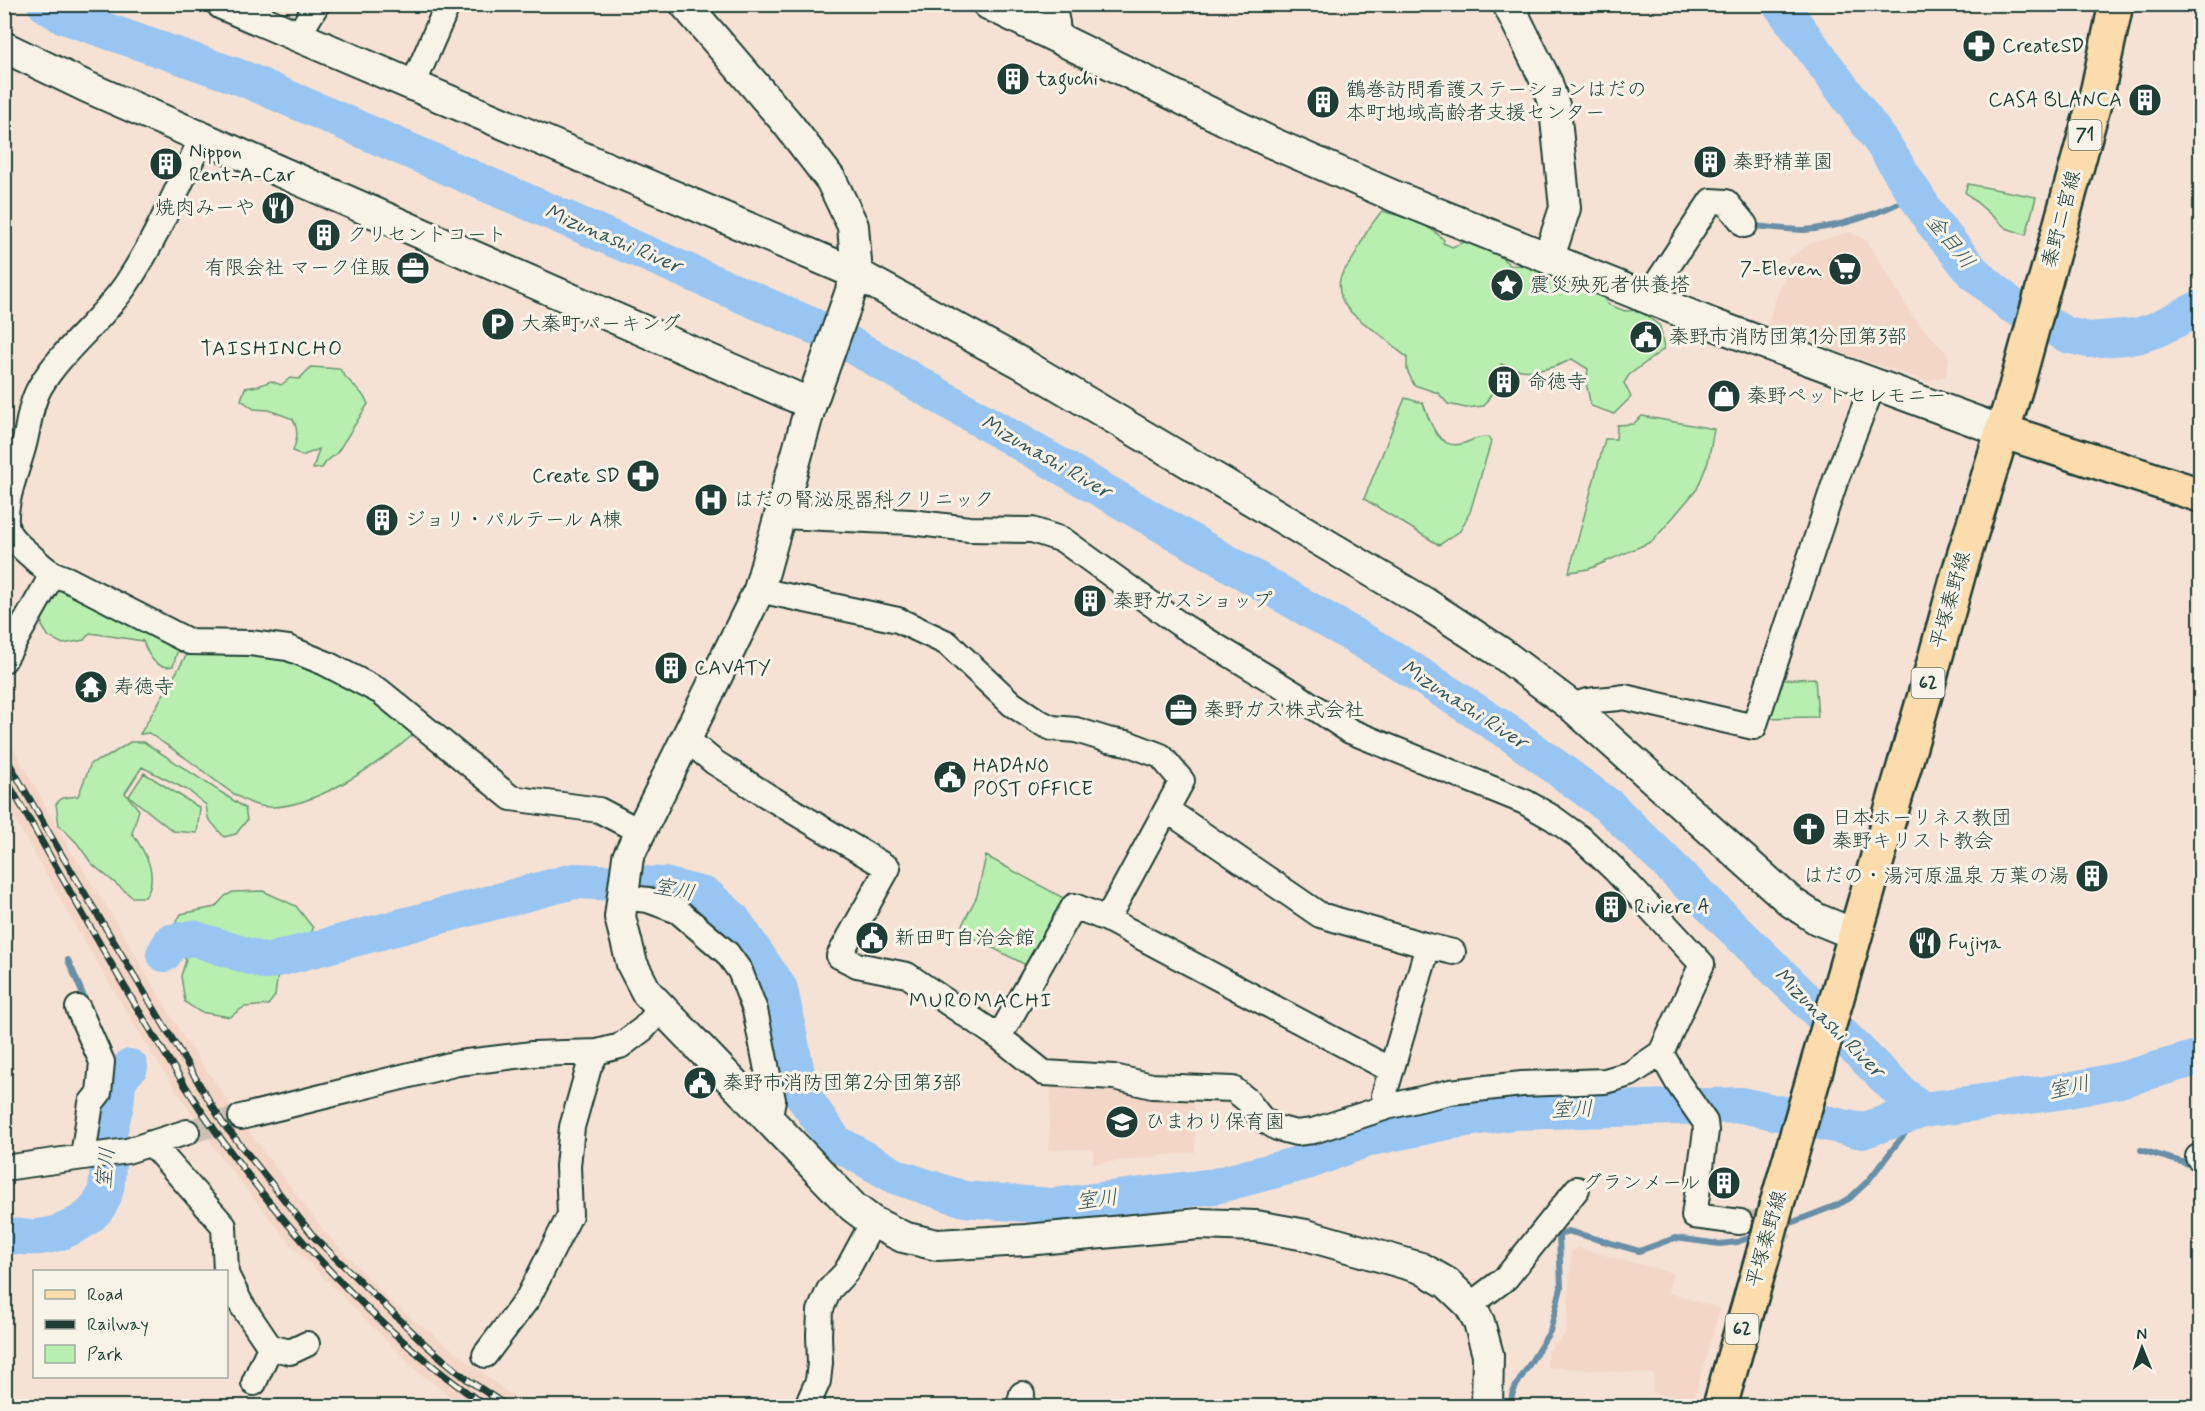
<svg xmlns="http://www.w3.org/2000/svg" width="2205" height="1411" viewBox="0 0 2205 1411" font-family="Mynerve,'Klee One',sans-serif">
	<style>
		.built { fill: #f4d6c6 }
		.green { fill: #b8eeb0; stroke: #6c9672; stroke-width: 1.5 }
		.water { fill: #98c5f2; stroke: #688fa6; stroke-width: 1.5 }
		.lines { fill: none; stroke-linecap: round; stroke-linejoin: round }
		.stream { stroke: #688fa6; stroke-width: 6 }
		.river { stroke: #98c5f2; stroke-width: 36 }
		.minor-tunnel { stroke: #cac1b4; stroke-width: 24; stroke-dasharray: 24 12; stroke-linecap: butt }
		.minor-casing { stroke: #1f3d34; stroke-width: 28 }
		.tertiary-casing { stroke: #1f3d34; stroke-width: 34 }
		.primary-casing { stroke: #1f3d34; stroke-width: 38 }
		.minor { stroke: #f7f3e8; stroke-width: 24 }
		.tertiary { stroke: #f7f3e8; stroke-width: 30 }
		.primary { stroke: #fcdcac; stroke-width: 33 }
		.rail-casing { stroke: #1f3d34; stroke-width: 7 }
		.rail { stroke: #f7f3e8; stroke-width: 4.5; stroke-dasharray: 14; stroke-linecap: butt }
		.primary-bridge-casing { stroke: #1f3d34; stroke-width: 38; stroke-linecap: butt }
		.primary-bridge { stroke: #fcdcac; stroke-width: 33 }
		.labels { text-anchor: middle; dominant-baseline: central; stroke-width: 6; stroke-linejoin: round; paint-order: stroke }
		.shield { fill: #f7f3e8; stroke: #60746a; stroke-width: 1.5 }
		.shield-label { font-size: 18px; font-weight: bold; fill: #1f3d34 }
		.poi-label { font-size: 20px; fill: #1f3d34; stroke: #f7f3e8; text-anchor: start }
		.street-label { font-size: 20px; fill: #1f3d34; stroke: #f7f3e8 }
		.water-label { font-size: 21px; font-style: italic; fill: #37585a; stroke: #f7f3e8 }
		.neighbourhood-label { font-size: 21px; letter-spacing: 1.5px; fill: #1f3d34; stroke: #f7f3e8 }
	</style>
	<rect width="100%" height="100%" fill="#f5e2d4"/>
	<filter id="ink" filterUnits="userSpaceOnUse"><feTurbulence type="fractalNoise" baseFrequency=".0167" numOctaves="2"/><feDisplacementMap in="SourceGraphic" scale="12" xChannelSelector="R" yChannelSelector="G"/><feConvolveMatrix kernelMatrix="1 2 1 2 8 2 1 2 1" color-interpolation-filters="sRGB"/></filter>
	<g filter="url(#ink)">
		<path class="built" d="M1850,232L1867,241L1913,317L1949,356L1946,376L1927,381L1767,328L1777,294L1791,267L1788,259L1811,243Z
			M4,732L71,851L112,915L184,1038L257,1143L324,1231L391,1302L525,1406H463L418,1372L294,1248L222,1159L150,1051L80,934L5,802Z
			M1051,1081L1194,1094L1195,1152L1093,1164V1149L1048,1150Z
			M1578,1248L1673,1273L1668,1292L1720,1309L1694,1399L1652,1393L1654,1374L1547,1367V1352L1567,1332L1571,1252Z"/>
		<path class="green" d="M1968,184L2036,197L2026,235L2006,228L1965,192Z
			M1382,211C1404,217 1427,222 1444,240L1443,243L1452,247L1467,241L1497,254L1510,265L1539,266L1601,290L1607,304L1625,311L1639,310L1660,326L1664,349L1629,375L1624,383L1631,397L1614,414L1591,406L1586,383L1588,369L1572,359C1550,371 1524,375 1501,364L1493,391L1484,406L1466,408L1448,404L1438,393L1414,385L1407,370V357C1396,350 1388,340 1378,333C1360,320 1335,307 1340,279C1342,271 1351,263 1355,255C1364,236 1368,228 1382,211Z
			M311,367L340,369C347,383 362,388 368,404L337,453L326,462L322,468L313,469L319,449L302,456L293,451C297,439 299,431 293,419L269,410L254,409L241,400L245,388L258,386L271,381L281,385L290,378L299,379Z
			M1405,398L1423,403C1429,419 1437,450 1461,444C1474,441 1472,437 1488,437L1491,442L1470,512L1460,531L1439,545L1364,499Z
			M1642,416L1714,429L1708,462L1697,489L1653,541L1589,569L1569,572L1605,439H1616L1617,425L1633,424Z
			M60,583L178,649L173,666C155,670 148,655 143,641L90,633L84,640L63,644L49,637L42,626V607Z
			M190,649L278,652L345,679L417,731C385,761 296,823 251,803C228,793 207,773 187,759C175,750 161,742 149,733L140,734Z
			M1815,678L1818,717L1763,718L1777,680Z
			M130,742H144L245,808L247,820L236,834L224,837L208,818L206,805L189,791L142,767L125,793L139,810L132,833C145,852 160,875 145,897H132L92,864L77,843L59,825L56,804L62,798L78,796L91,763L107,757Z
			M144,773L200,808L197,833L173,831L129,796Z
			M986,856L1067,900L1030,967L959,931L977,896Z
			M263,891L296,906L313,928L308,948L280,958L275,996L268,1005L244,1007L230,1017L200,1012L185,1002L181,976L186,960L177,946L173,928L181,914L215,907L225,896L233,892Z"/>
		<path class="water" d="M2200,1050V1065L2119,1090L2118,1073Z"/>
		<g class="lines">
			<path class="stream" d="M1753,226C1770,227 1788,230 1804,230C1844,227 1880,213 1915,195
				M68,960L87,1004
				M111,1060L119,1078
				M2141,1150L2195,1166
				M1783,1226L1837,1205L1850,1198L1868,1181L1923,1110
				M1511,1406L1512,1395L1516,1386L1550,1331L1561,1288L1559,1235L1568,1231L1639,1251L1675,1238L1720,1244L1737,1242L1757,1235"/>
			<path class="river" d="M45,4L61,15L242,78L834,335L1396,660L1511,734L1610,807L1902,1094L1923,1110
				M1780,4L1883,144L1932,221L1973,272L2011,305L2067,335L2088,340L2137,336L2155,330L2200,308
				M164,954L171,942L193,938L266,962L574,881L664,885L707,896L732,918L780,989L801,1093L835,1142L897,1177L964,1199L1052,1206L1215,1186L1310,1161L1367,1139L1447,1122L1513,1112L1741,1105L1862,1131L1923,1110L2058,1092L2120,1080L2200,1057
				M4,1235C29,1239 49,1239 72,1227C117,1205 105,1177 109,1136C110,1125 114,1114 116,1104C119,1084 114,1082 130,1067"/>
			<path class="minor-tunnel" d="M187,1132L241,1117
				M1740,1222H1770L1776,1240L1795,1251"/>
			<defs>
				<path id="minor" d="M1053,4L1057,23L1058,38
					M298,36L317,4
					M413,85L448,4
					M202,138C178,186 157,238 127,283C102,321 63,348 40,387C29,406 29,428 23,448C17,470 0,511 8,532C13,541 22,548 30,555C44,568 48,573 67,579L190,642L250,643L288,648L325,663L381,692L511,798L599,810L639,831
					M1647,298L1711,201L1726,202L1745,225
					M759,590L898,620L947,643L1012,704L1039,722L1052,728L1076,730L1108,740L1127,743L1161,756L1182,781L1107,919
					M4,660L47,584L50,574
					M1573,707C1588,697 1607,701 1624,697L1754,727L1836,479L1873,385
					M685,742L696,747L714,762L766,795L888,868L839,956L857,965L907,975L999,1037L1044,1073L1114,1077L1152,1086L1233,1089L1247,1100L1261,1118L1277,1128L1296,1133L1313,1131L1387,1107L1450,1092L1522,1084L1605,1081L1630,1074L1661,1053L1702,964L1615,870L1582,839L1553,818L1525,802L1350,731L1293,693L1178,623L1063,540L1032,530L969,529L911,522L781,516
					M1167,810L1320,915L1428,946L1384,1095L1387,1107
					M621,897L648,900L678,911L727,953L740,971L755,1010L773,1100L769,1120
					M1428,946L1453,952
					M78,1008L102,1062L99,1093L91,1103L83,1156
					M999,1037L1074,906L1107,919L1391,1070
					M1661,1053L1678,1083L1705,1122L1706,1131L1694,1216L1740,1222
					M241,1117L458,1063L532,1054L597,1052L620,1046L643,1029L661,1009
					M151,1143L224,1226L226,1272
					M2198,1157H2200
					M4,1168L127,1151L187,1132
					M226,1274L241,1304L270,1347L254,1383
					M1470,1305L1506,1278L1577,1189
					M270,1347L290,1352L307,1344
					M485,1355L528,1298L570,1215L568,1166L572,1127L589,1067L597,1052
					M807,1406L818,1381L820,1363L819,1335L820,1311L829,1290L846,1272L873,1222
					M1019,1406L1022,1394"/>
				<path id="tertiary" d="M222,4L857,274L1021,363L1425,603L1500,652L1573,707L1791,902L1817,919L1854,934
					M685,4L787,123L831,180L853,226L857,274L811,404L759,590L628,857L620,917L632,964L647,993L853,1207L873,1222L903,1237L937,1245L1026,1240L1199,1224L1256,1226L1306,1235L1421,1268L1447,1283L1470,1305L1479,1322L1488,1355L1487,1406
					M988,4L1270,142L1394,196L1712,324L2002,431
					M1508,4L1547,83L1555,109L1565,208L1549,257
					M4,47L87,87L811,404"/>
				<path id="primary" d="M2002,431L2200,495
					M1776,1207L1925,695L1959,572L2016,387L2098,89L2116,4
					M1720,1406L1764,1252"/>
			</defs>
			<use href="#minor" class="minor-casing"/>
			<use href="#tertiary" class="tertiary-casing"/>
			<use href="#primary" class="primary-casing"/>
			<use href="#minor" class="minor"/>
			<use href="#tertiary" class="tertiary"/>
			<use href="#primary" class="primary"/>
			<defs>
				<path id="rail" d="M4,754L60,852L222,1122L315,1238L427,1346L468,1380L507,1406
					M4,776C70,889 131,1005 203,1113C278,1223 376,1330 486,1406"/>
			</defs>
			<use href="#rail" class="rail-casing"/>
			<use href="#rail" class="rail"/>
			<defs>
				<path id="primary-bridge" d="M1764,1252L1776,1207"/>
			</defs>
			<use href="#primary-bridge" class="primary-bridge-casing"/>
			<use href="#primary-bridge" class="primary-bridge"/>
		</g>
	</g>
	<defs>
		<symbol id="pharmacy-disc" viewBox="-11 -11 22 22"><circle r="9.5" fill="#1f3d34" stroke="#f7f3e8"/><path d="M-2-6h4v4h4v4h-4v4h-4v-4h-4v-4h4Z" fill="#fff"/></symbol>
		<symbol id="building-disc" viewBox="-11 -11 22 22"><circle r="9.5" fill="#1f3d34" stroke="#f7f3e8"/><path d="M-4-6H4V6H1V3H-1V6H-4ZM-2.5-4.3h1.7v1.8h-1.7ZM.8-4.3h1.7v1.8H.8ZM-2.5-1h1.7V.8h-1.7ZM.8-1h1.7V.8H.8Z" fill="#fff"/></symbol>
		<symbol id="restaurant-disc" viewBox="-11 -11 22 22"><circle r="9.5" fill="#1f3d34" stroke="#f7f3e8"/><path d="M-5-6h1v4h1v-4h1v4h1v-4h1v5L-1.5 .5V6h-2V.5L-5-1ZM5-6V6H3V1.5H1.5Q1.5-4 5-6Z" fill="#fff"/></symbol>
		<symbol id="office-disc" viewBox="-11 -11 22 22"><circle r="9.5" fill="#1f3d34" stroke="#f7f3e8"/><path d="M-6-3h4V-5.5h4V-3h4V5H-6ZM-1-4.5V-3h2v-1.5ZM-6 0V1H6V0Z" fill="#fff"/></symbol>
		<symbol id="supermarket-disc" viewBox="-11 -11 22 22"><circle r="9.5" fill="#1f3d34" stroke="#f7f3e8"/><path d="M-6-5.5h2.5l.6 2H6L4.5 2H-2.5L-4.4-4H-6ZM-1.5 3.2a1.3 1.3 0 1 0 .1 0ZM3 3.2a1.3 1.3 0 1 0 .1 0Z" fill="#fff"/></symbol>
		<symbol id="sight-disc" viewBox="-11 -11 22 22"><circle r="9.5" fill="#1f3d34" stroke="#f7f3e8"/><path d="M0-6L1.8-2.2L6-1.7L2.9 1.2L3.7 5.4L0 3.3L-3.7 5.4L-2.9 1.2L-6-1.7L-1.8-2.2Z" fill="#fff"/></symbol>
		<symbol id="parking-disc" viewBox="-11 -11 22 22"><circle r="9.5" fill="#1f3d34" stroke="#f7f3e8"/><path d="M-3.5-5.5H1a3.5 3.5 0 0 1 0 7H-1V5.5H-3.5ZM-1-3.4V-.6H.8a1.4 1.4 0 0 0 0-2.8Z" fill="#fff"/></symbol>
		<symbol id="civic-disc" viewBox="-11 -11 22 22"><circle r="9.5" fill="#1f3d34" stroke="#f7f3e8"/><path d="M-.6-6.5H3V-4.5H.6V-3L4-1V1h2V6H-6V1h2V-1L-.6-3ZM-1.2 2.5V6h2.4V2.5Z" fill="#fff"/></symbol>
		<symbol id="shop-disc" viewBox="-11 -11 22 22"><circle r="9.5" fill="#1f3d34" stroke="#f7f3e8"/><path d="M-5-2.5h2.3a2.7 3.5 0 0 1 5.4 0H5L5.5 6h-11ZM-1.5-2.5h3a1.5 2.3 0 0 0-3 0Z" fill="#fff"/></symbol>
		<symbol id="hospital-disc" viewBox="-11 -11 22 22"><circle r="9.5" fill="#1f3d34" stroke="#f7f3e8"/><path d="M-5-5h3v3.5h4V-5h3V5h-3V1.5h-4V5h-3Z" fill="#fff"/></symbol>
		<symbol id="temple-disc" viewBox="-11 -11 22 22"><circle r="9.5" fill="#1f3d34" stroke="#f7f3e8"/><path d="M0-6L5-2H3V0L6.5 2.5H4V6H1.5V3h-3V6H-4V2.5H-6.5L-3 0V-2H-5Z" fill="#fff"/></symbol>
		<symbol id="church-disc" viewBox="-11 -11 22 22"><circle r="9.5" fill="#1f3d34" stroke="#f7f3e8"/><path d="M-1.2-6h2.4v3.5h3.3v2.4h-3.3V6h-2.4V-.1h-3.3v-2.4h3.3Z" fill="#fff"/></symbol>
		<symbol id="school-disc" viewBox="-11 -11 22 22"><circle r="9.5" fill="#1f3d34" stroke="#f7f3e8"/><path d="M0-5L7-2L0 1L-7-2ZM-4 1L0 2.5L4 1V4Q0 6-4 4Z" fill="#fff"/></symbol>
	</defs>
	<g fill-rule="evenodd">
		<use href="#pharmacy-disc" x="1960" y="27" width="38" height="38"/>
		<use href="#building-disc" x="994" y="60" width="38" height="38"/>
		<use href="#building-disc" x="2126" y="81" width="38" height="38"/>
		<use href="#building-disc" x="1304" y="83" width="38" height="38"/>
		<use href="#building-disc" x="1691" y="143" width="38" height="38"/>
		<use href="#building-disc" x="147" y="145" width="38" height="38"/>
		<use href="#restaurant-disc" x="259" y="189" width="38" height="38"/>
		<use href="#building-disc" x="305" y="216" width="38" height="38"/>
		<use href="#office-disc" x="394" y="249" width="38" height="38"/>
		<use href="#supermarket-disc" x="1826" y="250" width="38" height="38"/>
		<use href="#sight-disc" x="1488" y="266" width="38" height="38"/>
		<use href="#parking-disc" x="479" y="305" width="38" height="38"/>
		<use href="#civic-disc" x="1627" y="318" width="38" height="38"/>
		<use href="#building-disc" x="1485" y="363" width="38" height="38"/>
		<use href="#shop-disc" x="1705" y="377" width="38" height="38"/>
		<use href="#pharmacy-disc" x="624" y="457" width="38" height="38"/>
		<use href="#hospital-disc" x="692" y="481" width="38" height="38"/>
		<use href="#building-disc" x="363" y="501" width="38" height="38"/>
		<use href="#building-disc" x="1071" y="582" width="38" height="38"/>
		<use href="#building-disc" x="652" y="649" width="38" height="38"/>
		<use href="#temple-disc" x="72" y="668" width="38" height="38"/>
		<use href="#office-disc" x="1162" y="691" width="38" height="38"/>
		<use href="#civic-disc" x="931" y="758" width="38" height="38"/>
		<use href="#church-disc" x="1790" y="810" width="38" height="38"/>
		<use href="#building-disc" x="2073" y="857" width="38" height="38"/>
		<use href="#building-disc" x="1592" y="888" width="38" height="38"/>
		<use href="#civic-disc" x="853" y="919" width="38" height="38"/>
		<use href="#restaurant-disc" x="1906" y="924" width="38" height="38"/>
		<use href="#civic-disc" x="681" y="1064" width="38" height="38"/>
		<use href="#school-disc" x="1103" y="1103" width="38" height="38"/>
		<use href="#building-disc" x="1705" y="1164" width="38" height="38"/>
	</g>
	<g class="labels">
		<g class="shield">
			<rect x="2068.5" y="120" width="33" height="30" rx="4.5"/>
			<rect x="1911.5" y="668" width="33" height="30" rx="4.5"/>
			<rect x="1725.5" y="1314" width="33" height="30" rx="4.5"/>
		</g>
		<g class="shield-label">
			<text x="2085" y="135">71</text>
			<text x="1928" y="683">62</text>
			<text x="1742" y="1329">62</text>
		</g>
		<g class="poi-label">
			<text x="2002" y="46">CreateSD</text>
			<text x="1036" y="79">taguchi</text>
			<text x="1346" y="90">鶴巻訪問看護ステーションはだの<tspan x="1346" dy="23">本町地域高齢者支援センター</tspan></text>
			<text x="2122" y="100" text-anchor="end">CASA BLANCA</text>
			<text x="189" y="152">Nippon<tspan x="189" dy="23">Rent-A-Car</tspan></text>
			<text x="1733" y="162">秦野精華園</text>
			<text x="255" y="208" text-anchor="end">焼肉みーや</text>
			<text x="347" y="235">クリセントコート</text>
			<text x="390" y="268" text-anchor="end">有限会社 マーク住販</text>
			<text x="1822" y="269" text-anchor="end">7-Eleven</text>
			<text x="1530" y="285">震災殃死者供養塔</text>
			<text x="521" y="324">大秦町パーキング</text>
			<text x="1669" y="337">秦野市消防団第1分団第3部</text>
			<text x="1527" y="382">命徳寺</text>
			<text x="1747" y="396">秦野ペットセレモニー</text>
			<text x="620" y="476" text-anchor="end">Create SD</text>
			<text x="734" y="500">はだの腎泌尿器科クリニック</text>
			<text x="405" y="520">ジョリ・パルテール A棟</text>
			<text x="1113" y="601">秦野ガスショップ</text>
			<text x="694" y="668">CAVATY</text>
			<text x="114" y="687">寿徳寺</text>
			<text x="1204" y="710">秦野ガス株式会社</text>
			<text x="973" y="766">HADANO<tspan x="973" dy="23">POST OFFICE</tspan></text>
			<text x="1832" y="818">日本ホーリネス教団<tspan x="1832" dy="23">秦野キリスト教会</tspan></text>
			<text x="2069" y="876" text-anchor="end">はだの・湯河原温泉 万葉の湯</text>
			<text x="1634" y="907">Riviere A</text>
			<text x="895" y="938">新田町自治会館</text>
			<text x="1948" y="943">Fujiya</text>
			<text x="723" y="1083">秦野市消防団第2分団第3部</text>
			<text x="1145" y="1122">ひまわり保育園</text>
			<text x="1701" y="1183" text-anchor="end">グランメール</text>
		</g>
		<g class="street-label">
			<text transform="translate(2062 219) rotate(-75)">秦野二宮線</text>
			<text transform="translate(1951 600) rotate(-74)">平塚秦野線</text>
			<text transform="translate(1767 1239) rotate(-74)">平塚秦野線</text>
		</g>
		<g class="water-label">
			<text transform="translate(613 239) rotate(23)">Mizunashi River</text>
			<text transform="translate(1950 242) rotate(51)">金目川</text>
			<text transform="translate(1046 457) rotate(30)">Mizunashi River</text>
			<text transform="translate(1464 705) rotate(33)">Mizunashi River</text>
			<text transform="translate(674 890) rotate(11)">室川</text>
			<text transform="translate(1829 1023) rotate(45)">Mizunashi River</text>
			<text transform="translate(2069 1088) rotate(-12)">室川</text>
			<text transform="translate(1572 1110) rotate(-2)">室川</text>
			<text transform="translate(106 1168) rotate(-84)">室川</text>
			<text transform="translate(1097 1200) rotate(-7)">室川</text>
		</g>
		<g class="neighbourhood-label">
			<text x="272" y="349">TAISHINCHO</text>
			<text x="981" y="1001">MUROMACHI</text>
		</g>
	</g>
	<rect width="2205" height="1411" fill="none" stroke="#f7f3e8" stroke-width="24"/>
	<rect x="12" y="12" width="2181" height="1387" fill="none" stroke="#1f3d34" stroke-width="2" filter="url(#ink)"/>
	<rect x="33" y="1270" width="195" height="108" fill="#f7f3e8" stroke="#a1aaa0" stroke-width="1.5"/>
	<rect x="45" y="1290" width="30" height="9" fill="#fcdcac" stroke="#a1aaa0" stroke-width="1.5"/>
	<text x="87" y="1300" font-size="18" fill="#1f3d34">Road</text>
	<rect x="45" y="1320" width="30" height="9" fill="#1f3d34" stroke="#a1aaa0" stroke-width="1.5"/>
	<text x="87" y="1330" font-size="18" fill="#1f3d34">Railway</text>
	<rect x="45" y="1345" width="30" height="18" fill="#b8eeb0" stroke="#a1aaa0" stroke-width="1.5"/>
	<text x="87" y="1360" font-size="18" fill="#1f3d34">Park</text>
	<g transform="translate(2142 1348) rotate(359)" stroke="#f7f3e8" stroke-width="4.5" paint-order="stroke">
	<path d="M0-4.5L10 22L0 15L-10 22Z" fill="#1f3d34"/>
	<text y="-9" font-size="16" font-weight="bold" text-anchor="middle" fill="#1f3d34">N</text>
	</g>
</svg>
